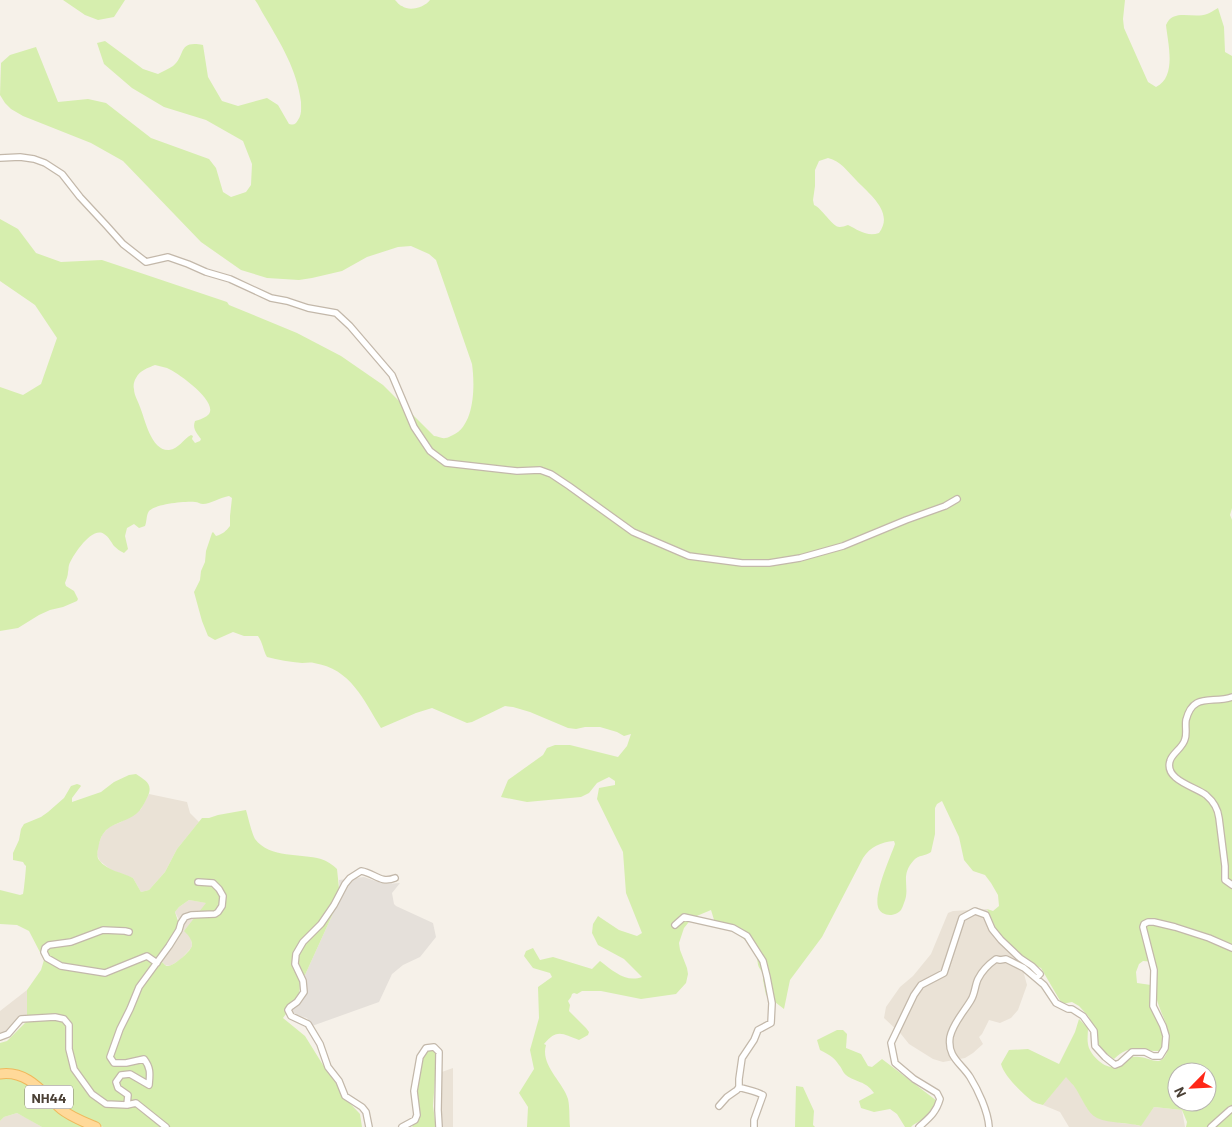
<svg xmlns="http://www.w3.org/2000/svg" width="1232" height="1127" viewBox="0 0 1232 1127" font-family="Barlow,sans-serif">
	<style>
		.residential { fill: #eae2d6 }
		.industrial { fill: #e5e0da }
		.green { fill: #d6eeae; fill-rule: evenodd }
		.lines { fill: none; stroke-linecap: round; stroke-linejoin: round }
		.street-casing { stroke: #c3b8aa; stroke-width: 8 }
		.primary-casing { stroke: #f0b85c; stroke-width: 11 }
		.street { stroke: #fff; stroke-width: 5.5 }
		.primary { stroke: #ffd999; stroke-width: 9 }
		.labels { text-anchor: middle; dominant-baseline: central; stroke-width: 4; stroke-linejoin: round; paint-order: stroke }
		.shield { fill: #fff; stroke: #817a72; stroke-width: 1 }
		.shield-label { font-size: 14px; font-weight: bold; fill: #4b4136 }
	</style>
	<rect width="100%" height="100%" fill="#f6f1e9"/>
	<path class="residential" d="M149,794L187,802L190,813L199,822L177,849L165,872L149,890L141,892L133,878L111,870L100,861L97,855L98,846L102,835L109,827L121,822L141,809Z
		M189,900L207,903L191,939L192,945L191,948L181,959L170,966L165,965L162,962V959L180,922L175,912L179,907Z
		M987,909L999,935L1020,959L1027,985L1018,1010L1011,1018L1000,1023L989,1020L982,1034L979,1037L983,1044L973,1053L965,1058L943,1062L933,1059L909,1044L901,1034L884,1018L886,1007L900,987L913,976L931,954L948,913L953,911Z
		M27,990V1021L0,1034V1011Z
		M453,1068V1127H441L439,1073Z
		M1066,1076L1076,1088L1087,1108L1120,1123L1133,1124L1140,1126L1154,1107L1182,1110L1185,1127H1069L1060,1112L1043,1105Z
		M17,1113L25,1117L42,1127H0V1121L4,1117Z"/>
	<path class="industrial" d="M364,877L384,884L400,883L392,893L394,904L396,906L433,923L436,937L420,957L403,965L392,974L379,1002L312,1026L307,1018L291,1013L295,1006L306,995L305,975L340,898L339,880Z"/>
	<path class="green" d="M63,0H125L114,17L98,20L85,15Z
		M255,0H395C396,1 400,6 402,6C410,12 425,7 430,0H1125L1123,19L1124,28L1148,82L1156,87C1177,77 1168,44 1166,25C1173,8 1193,19 1207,14C1210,13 1214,10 1218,8L1224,27L1225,52L1232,56V508L1230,515L1232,520V1127H1186L1187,1122L1182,1110L1154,1107L1141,1126C1127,1122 1111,1124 1097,1118C1087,1113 1082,1098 1076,1089C1073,1084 1069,1081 1066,1077L1043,1105C1040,1104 1035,1103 1032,1101C1022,1093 1004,1076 1001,1064L1009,1050L1028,1049L1059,1064L1075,1032L1079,1019L1088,1028C1088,1033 1087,1039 1088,1044C1089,1054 1104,1069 1115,1067C1125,1065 1124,1055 1139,1057C1152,1058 1161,1068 1167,1052C1174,1032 1162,1018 1157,1000C1154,991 1156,972 1156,962L1143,961L1139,964L1136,972L1137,983L1151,985V1003L1165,1037L1161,1051C1139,1052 1132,1042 1114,1059L1101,1050L1089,1017L1079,1006L1072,1002L1062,1004L1041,968L1020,959L999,935L987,909L993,911L999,906L998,895L991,883L985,875L973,871L964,860L959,837L942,801L937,804L935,808V834L931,852C926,856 918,855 914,860C899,876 911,887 904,903C903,906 902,908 901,910C899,913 893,915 890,915C885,915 879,912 878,907C874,893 890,858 895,844L894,841C881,842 870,847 863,858L822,937L790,980L784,1009L766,995L763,980V973C756,965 759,964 756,955C749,938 731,930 715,923L711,910L692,918L684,928L679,943L680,950L687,968L688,974L686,983L676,994L641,999L601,991H582L577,994L574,993L572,994L571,997L568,1001L570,1005L569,1011L586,1028L589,1032L588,1035L579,1040C563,1034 557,1028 544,1044L546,1045C540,1065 563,1082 568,1099C570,1108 569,1118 570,1127H527L528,1107L519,1093L534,1069L530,1050L539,1018L538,987L552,977L550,973L533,968L524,956L526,951L533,948L540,960L553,957L592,969L600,961C613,971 626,983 642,977L624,959L598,945L592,933L593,924L598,916L619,930L637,936L642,933L626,893L623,852L597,799L599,788L615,785V781L609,777L597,783L589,793L581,797L527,802L501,797L508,780L543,755L547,748L555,745H570L618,757L627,746L631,734L624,736L617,732L600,727H585L576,729L568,728L530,712L513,707L505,706L472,722L467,723L432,708L416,713L381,728C363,699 351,669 314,663C310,662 306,663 302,663C290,662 278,660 267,657C263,650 263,643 258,636H244L233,632L215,640L208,636L202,621L194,592L200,580L201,571L205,562L206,551L212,533L213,532L216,536C223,534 226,531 230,526V516L232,498L229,496C221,497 210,504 203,504C200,504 198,502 195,502C185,501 156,504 149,511C146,515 147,522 145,526L139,528L134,524L127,528L125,536L128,549L124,553C120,551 117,549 114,546C111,542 109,537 104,534C92,526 73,555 69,565C68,570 69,567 68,572C68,576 66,580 65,583L66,586L74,591L78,599L77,601L63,607L50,610L39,615L18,628L0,631V387L23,395L41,384L57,338L35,305L0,281V219L18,229L36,253L61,262L102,260L227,302L229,305L297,333L341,356L383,385L434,436C437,436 442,439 445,438C448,438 450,436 453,435C475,425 475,385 472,364L436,260L429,254L411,246L398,247L367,257L342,271L312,278L299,280L267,278L241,270L201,242L123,161L91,143L23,116L11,109L5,103L0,95L1,63L10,55L36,47L58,102L88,99L106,103L151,138L209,159L216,168L223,192L231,197L246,192L251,185L252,164L243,141L206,120L164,107L132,88L104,64L97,43L105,41L143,69L158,74C163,71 169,69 173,66C186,56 177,40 203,45L208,77L222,101L238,106L267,98L278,105L289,124C294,125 295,125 298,120C302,114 301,109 301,102C297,70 281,44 265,17C261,11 259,5 255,0ZM828,158C841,161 847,171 856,180C868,193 895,212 879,233C867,237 858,230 848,225C845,226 842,227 840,227C833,228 822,208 814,205L813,200L815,186V170L819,161ZM155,365C159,366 163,367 167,368C177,372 218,401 209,414C207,417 199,420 195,421C192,429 197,433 201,439L200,441L195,443L192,439L193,436L191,435C183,439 179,449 169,450C151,451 145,419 140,407C138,401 134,395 134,389C133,386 134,381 136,378C140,370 148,368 155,365ZM1177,1072H1207V1102H1177Z
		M136,774C146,781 154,784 147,798C144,804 141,810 136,814C126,822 110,823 103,834C100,838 99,844 98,849C97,853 97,857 99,860C107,871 122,872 133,878L141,892L149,890L165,872L177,849L202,818H209L218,815L246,810C248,817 252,834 255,839C270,859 301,853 321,859C327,861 333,865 337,869L340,898L305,975L299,977C303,996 294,1003 283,1018L305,1036L323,1065L326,1067L328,1072L336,1083L344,1097L360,1114L362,1127H103L48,1100L88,1127H42L17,1113L4,1117L0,1121V1043L7,1041L27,1021V990L41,970L44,960L29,931L17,925L0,924V890L20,895L23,894C24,891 26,869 26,866C25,865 24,864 23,862L13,860V853L19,840L21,829L24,824L41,817L48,812L64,798L71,786L77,784L80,785L81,786L72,798V802L101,792L114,782L129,775ZM189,900L206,903L184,931C188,935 192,939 192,945C192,951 174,965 169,966C167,966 166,966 165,965L162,962V959L182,933L175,912L179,907Z
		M837,1030H843L847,1034L846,1048L861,1054L868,1066L872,1067L882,1059L937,1101L925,1118L913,1125L911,1127H905L897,1114L890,1109L874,1112L861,1108L859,1101L872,1094L874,1093C865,1080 856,1083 846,1075C843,1073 842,1068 839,1065C834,1057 828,1054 820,1050L817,1040Z
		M433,1048L437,1052L433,1106L436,1127H412L419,1115L415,1090L424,1054L427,1050Z
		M796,1086L803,1087L814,1111L813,1125L815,1127H795Z"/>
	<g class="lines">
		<defs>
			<path id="street" d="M0,158L20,157L34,159L45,163L62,174L80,197L106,225L123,244L146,262L168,257L188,264L206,272L230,279L271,298L287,301L308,308L336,313L350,326L392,375L414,427L430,451L446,463L517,471L540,470L551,474L569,486L633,532L689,556L742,563H769L800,558L843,546L906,520L945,506L957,499
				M1232,697C1212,704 1193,692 1186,720C1185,726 1187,734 1185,739C1183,748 1172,753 1170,761C1164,780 1196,787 1206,795C1213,801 1218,809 1219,818L1225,866V880L1232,885
				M675,925L684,917L733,928L747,936L763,961L767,977L772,1003L771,1023L758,1030L754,1040L742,1058L739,1079V1087L737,1090L727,1097L719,1106
				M129,932L125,931L103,930L71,942L49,945L45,948L44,952L47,958L61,966L105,973L147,956L157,963
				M0,1037L8,1034L21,1019L55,1017L64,1019L69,1025V1049L74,1069L92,1094L106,1104L127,1105L128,1095L118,1088L116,1082L121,1075L130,1074L149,1085C150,1074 151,1068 144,1059L126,1063H114L110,1057L120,1029L130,1009L139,987L169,946L179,930L181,923L185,917L191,915L215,914L218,912L222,906L223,896L219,889L213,883L198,882
				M739,1087C747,1090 755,1091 763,1095L754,1120V1127
				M127,1105L136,1103L166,1127
				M369,1127L366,1112L362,1107L345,1096L339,1081L328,1067L320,1044L308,1024L291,1016L288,1010L290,1007L297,1002L304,992L303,981L295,964L296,954L303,942L321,924L334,905L345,884L350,878L361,871C375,873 380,884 395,878
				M402,1127L415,1120L417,1115L414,1091L420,1057L426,1048L434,1047L439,1052L438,1110L439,1127
				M919,1127C929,1118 936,1113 940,1099L937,1093L914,1079L895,1063L891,1043L914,995L921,985L944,973L962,918L975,911L986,915L992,929L1001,940L1020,958L1032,966L1040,974L1036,978
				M989,1127C988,1111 978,1090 970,1077C961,1063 947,1057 950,1037C953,1023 964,1012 971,1000C975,994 975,985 978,979C982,971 989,964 996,959L1000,960L1006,959L1024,968L1044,985L1056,1003L1068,1009H1072L1083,1016L1094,1031L1095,1046L1105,1057L1115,1065L1120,1063L1132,1052H1145L1153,1056H1160L1165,1048L1166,1036L1163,1026L1153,1006L1154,970L1143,927L1144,924L1148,922H1154L1175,927L1209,938L1232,948
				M1211,1127L1230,1110L1232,1109"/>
			<path id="primary" d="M0,1074C28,1070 43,1093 61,1109C71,1117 84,1122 96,1127"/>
		</defs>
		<use href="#street" class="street-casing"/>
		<use href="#primary" class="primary-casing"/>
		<use href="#street" class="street"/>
		<use href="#primary" class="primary"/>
	</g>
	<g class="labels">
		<rect class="shield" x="25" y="1085.5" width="48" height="23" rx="4"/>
		<g class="shield-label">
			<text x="49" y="1097">NH44</text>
		</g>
	</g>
	<g transform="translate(1192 1087) rotate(246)"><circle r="24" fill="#ffffff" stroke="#b7b3af"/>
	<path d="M0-4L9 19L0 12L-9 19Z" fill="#ff2717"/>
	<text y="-8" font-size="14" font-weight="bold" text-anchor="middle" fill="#4b4136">N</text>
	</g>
</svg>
